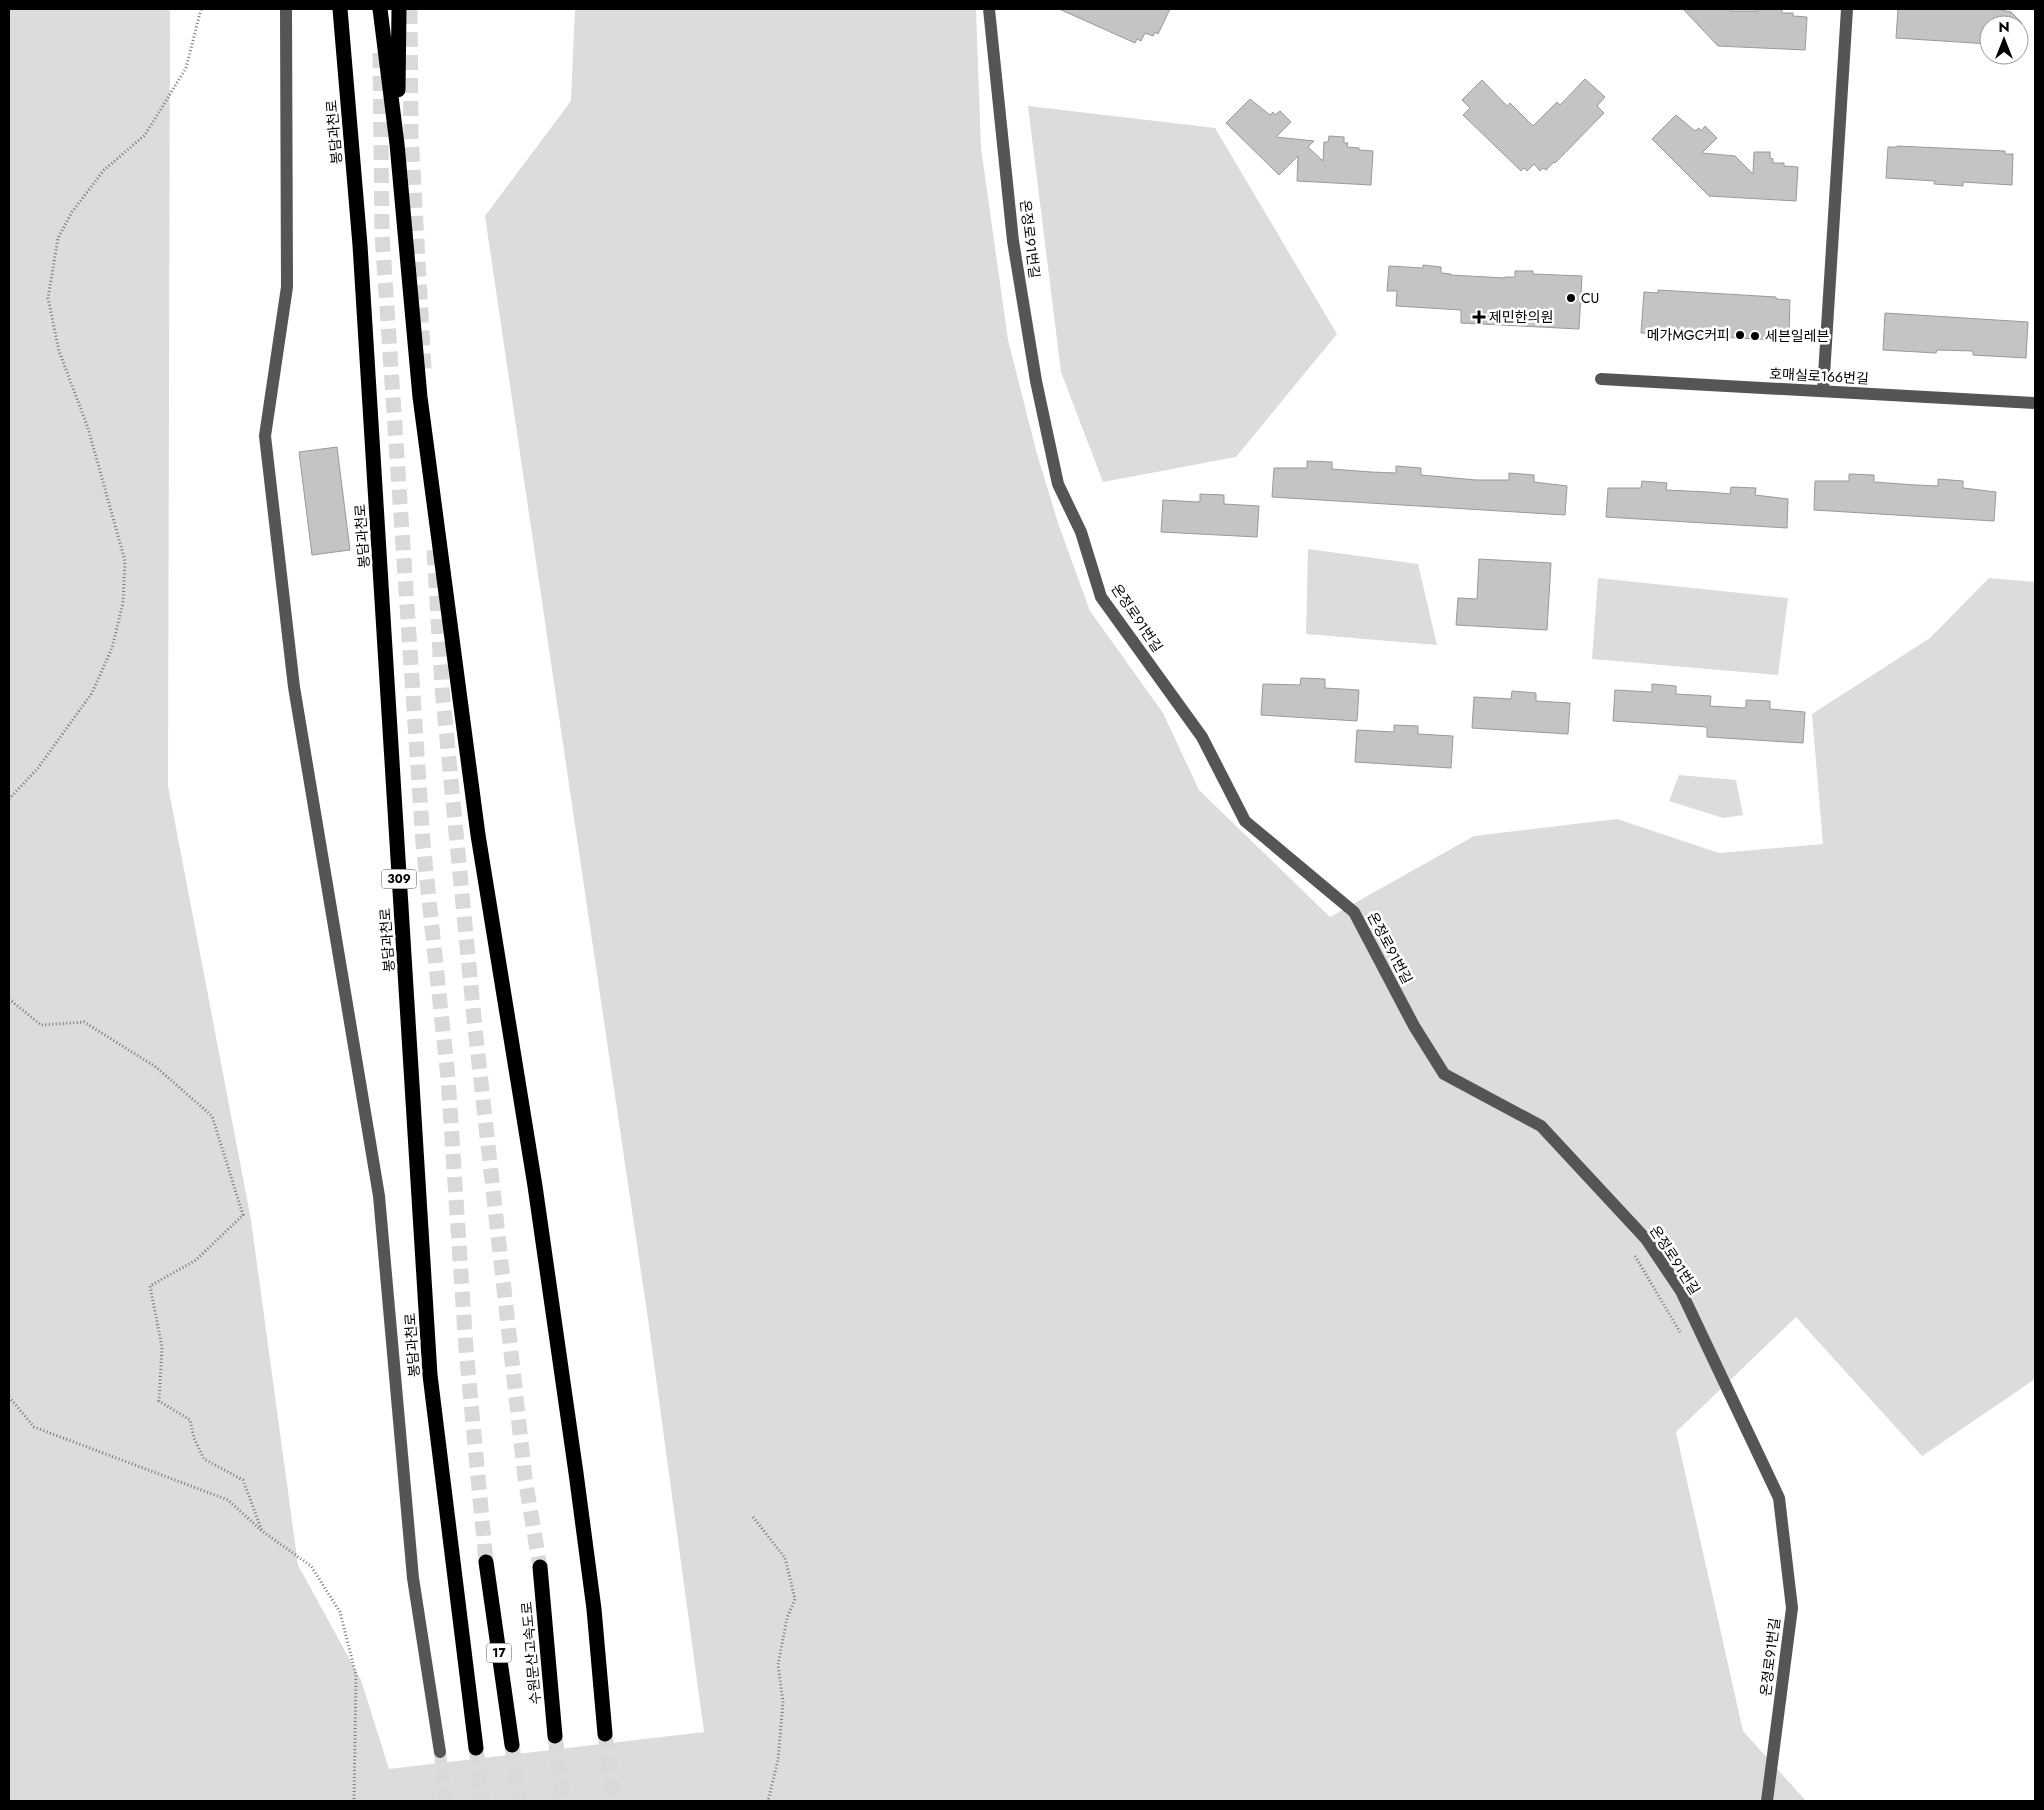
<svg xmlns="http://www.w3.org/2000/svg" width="2044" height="1810" viewBox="0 0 2044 1810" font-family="Jost,'Noto Sans KR',sans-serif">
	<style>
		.green { fill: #dcdcdc }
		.building { fill: #c4c4c4; stroke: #999 }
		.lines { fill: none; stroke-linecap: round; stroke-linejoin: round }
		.minor-tunnel { stroke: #d9d9d9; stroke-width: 12; stroke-dasharray: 12 6; stroke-linecap: butt }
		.highway-tunnel { stroke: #d9d9d9; stroke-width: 15; stroke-dasharray: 15 8; stroke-linecap: butt }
		.path { stroke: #777; stroke-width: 3; stroke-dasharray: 1 2.5; stroke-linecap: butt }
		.minor { stroke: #555; stroke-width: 12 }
		.highway { stroke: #000; stroke-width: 15 }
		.poi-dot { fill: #000; stroke: #fff; stroke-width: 2 }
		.labels { text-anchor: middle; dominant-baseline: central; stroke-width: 5; stroke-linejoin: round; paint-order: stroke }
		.shield { fill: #fff; stroke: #4c4c4c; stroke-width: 1 }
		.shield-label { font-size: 12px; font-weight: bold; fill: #000 }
		.street-label { font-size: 14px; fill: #000; stroke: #fff }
		.poi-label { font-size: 14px; fill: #000; stroke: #fff; text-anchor: start }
	</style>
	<rect width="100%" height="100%" fill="#fff"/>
	<path class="green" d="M9,9H170L168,786L251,1220L298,1565L361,1680L389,1769L704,1732L648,1319L485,216L571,101L575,9H976L981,148L1008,340L1037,454L1059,526L1090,611L1163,713L1199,790L1330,917L1474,836L1617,819L1719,853L1823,844L1812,714L1930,638L1989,578L2035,582V1379L1922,1456L1796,1317L1676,1432L1743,1731L1806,1801H9Z
		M1028,106L1215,128L1337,334L1236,457L1103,482L1061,372Z
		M1308,549L1418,564L1437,645L1306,634Z
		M1598,578L1788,598L1778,675L1592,659Z
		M1679,775L1736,780L1743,815L1723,818L1669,801Z"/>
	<path class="building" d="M1059,9H1170L1158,34L1155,32L1153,36L1145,33L1141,41L1137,39L1135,43Z
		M1683,9H1729L1731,11H1758V9H1782V13H1793V16L1807,17L1805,50L1718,46Z
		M1898,9H1995L2011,12L2021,22L2023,36L2019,42V25H1989V44L1896,38Z
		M1585,79L1605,97L1597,106L1604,113L1555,163L1554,162L1546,170L1543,168L1540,171L1534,164L1527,171L1524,168L1521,171L1463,115L1470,108L1462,100L1482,80L1507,106L1510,103L1533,126L1557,102L1560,105Z
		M1250,99L1270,115L1273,112L1275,115L1280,111L1291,122L1276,137L1314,141L1308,147L1323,161L1324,142H1328L1329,136L1344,137V143H1348L1347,147L1359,148V150L1373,151L1371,185L1297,181L1298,156L1279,175L1226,123Z
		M1676,115L1695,131L1699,128L1701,131L1705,126L1717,138L1702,153L1735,156L1753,174L1754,152H1770V158L1773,159V163H1784V166L1798,167L1796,201L1709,196L1652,139Z
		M1897,146L2005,151V154H2013L2012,185L1963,182V186L1934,184L1935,181L1886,178L1888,147H1897Z
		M1423,265L1441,267V273L1451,274L1450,275L1505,278V277H1515V271H1533V274L1582,276L1579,329L1461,323V310L1396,306L1397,291H1387L1389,266L1423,268Z
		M1658,290L1776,297V299L1790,300L1789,334L1776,333V340L1641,333L1644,292L1658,293Z
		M1885,313L2028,322L2026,358L1973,355V351L1937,350L1936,353L1883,350Z
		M337,447L350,550L312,555L299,452Z
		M1307,461L1332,462V469L1371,472L1396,473V466L1421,468V475L1476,480H1509V473L1534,475V482L1567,486L1565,515L1272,497L1274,468H1307Z
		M1849,474L1874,475V482L1916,485L1938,486V479L1963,481V488L1996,492L1994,521L1814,510L1815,481H1849Z
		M1642,481L1667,483L1666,490L1708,492L1730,494L1731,487L1756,488L1755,495L1788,499L1787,528L1606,517L1608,488H1641Z
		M1200,494L1224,495V504L1259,506L1257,537L1161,532L1163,500L1198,502L1200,501Z
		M1479,559L1551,563L1547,630L1456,625L1458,598L1477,599Z
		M1301,678L1325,679V688L1359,690L1357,721L1261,715L1263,684L1300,685Z
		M1652,684L1676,686V694L1711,696L1710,706L1744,708L1746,707V700L1770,701V709L1805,712L1803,743L1707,737V727L1613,721L1615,690L1652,692Z
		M1512,691L1536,693V701L1570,703L1568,734L1472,728L1474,697L1511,699Z
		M1394,725L1418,726V734L1453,736L1451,768L1355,762L1357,730L1394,732Z"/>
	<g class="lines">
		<path class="minor-tunnel" d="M440,1752L445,1801"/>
		<path class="highway-tunnel" d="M410,9L411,134L424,369
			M380,53L382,234L423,843L448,1078L466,1349L486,1562
			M434,550L442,688L475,1028L525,1478L540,1567
			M605,1734L614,1801
			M555,1736L563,1801
			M512,1745L520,1801
			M476,1748L482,1801"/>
		<path class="path" d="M9,799L38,768L92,693L112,648L123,603L125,561L88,428L59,351L48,298L58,238L72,212L104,170L145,135L186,68L201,9
			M9,999L41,1025L84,1022L156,1067L212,1116L243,1215L196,1260L150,1286L162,1347L159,1401L190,1420L194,1438L204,1459L243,1480L262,1531
			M1635,1256L1680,1332
			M9,1397L34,1427L228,1500L262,1531L311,1566L340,1612L356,1675L354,1801
			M753,1517L785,1558L795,1599L787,1618L778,1665L783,1702L778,1760L768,1801"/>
		<path class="minor" d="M286,9L287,287L265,436L294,687L379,1196L413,1578L440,1752
			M989,9L1013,241L1036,381L1058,484L1081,532L1101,597L1202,737L1245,821L1354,912L1414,1026L1444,1074L1541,1126L1646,1239L1681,1291L1779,1498L1792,1608L1767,1801
			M1601,379L2035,403
			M1823,391L1847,9"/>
		<path class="highway" d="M340,9L360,245L430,1375L476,1748
			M380,9L397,144L420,397L478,835L535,1186L576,1473L594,1609L605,1734
			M398,90L399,9
			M486,1562L512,1745
			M540,1567L555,1736"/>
	</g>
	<g class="poi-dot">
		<circle cx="1571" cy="298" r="5"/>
		<path d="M1476.5 309.5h5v5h5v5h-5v5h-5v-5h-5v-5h5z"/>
		<circle cx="1740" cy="335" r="5"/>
		<circle cx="1755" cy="336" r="5"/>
	</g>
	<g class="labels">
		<g class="shield">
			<rect x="381.5" y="869.5" width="35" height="19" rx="4"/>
			<rect x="486.5" y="1643.5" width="25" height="19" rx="4"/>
		</g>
		<g class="shield-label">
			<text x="399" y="879">309</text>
			<text x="499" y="1653">17</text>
		</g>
		<g class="street-label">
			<text transform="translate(334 132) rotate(-95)">봉담과천로</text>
			<text transform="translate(1030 239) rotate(83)">온정로91번길</text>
			<text transform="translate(1819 376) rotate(3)">호매실로166번길</text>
			<text transform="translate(362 536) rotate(-94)">봉담과천로</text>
			<text transform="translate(1137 618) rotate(56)">온정로91번길</text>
			<text transform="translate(387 940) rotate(-94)">봉담과천로</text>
			<text transform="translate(1390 948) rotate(62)">온정로91번길</text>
			<text transform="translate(1675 1260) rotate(57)">온정로91번길</text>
			<text transform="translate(412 1345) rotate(-94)">봉담과천로</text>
			<text transform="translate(531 1653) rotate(-95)">수원문산고속도로</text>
			<text transform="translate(1770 1657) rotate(-83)">온정로91번길</text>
		</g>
		<g class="poi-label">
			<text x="1581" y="298">CU</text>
			<text x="1489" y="317">제민한의원</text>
			<text x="1730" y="335" text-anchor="end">메가MGC커피</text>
			<text x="1765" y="336">세븐일레븐</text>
		</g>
	</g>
	<rect width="2044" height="1810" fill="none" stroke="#000000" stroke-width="20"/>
	<g transform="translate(2004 40)"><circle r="24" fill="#ffffff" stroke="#999999"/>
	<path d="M0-4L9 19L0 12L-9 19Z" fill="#000000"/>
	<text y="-8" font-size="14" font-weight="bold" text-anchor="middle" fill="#000000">N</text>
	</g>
</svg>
